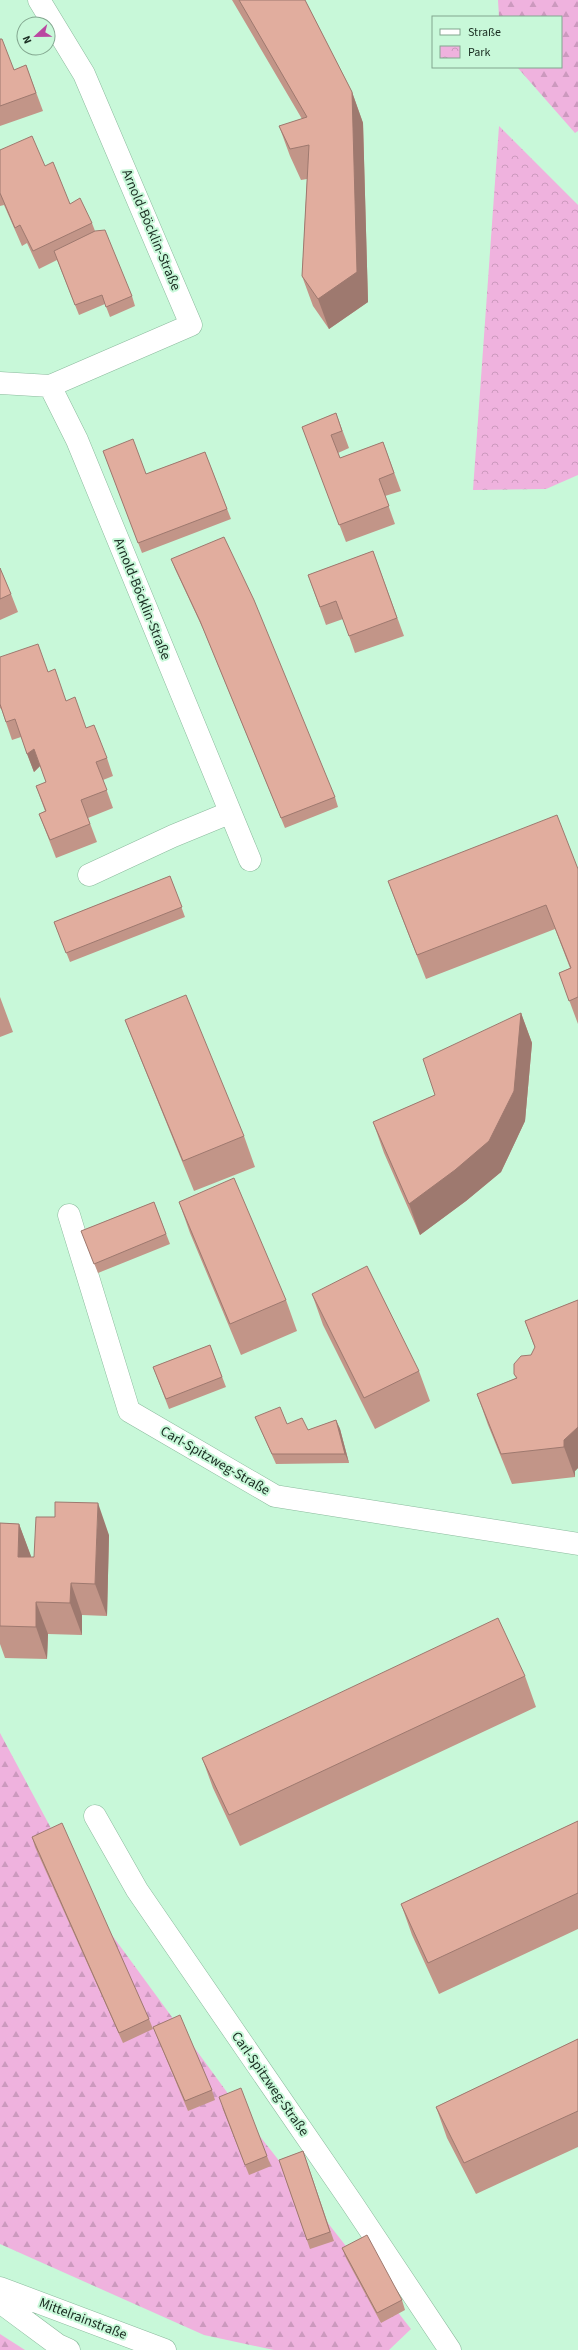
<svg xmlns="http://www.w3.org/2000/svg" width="578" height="2350" viewBox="0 0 578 2350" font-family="'Source Sans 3',sans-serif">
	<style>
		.forest { fill: url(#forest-firs) }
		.park { fill: url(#park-crowns) }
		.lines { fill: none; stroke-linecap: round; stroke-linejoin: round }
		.minor-casing { stroke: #8bba9d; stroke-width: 23 }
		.minor { stroke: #fff; stroke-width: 22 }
		.wall { fill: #c29588 }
		.shaded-wall { fill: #9e796f }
		.building { fill: #e1ad9e; stroke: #9e796f }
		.labels { text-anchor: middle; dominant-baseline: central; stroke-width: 4; stroke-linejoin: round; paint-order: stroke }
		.street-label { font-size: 14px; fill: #192c21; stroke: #c8f8d9 }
	</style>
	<defs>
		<pattern id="forest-firs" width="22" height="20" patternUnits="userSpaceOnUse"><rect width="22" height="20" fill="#efb2de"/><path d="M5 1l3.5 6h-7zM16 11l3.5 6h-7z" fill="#cc99be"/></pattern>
		<pattern id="park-crowns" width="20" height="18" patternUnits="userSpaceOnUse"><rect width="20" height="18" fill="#efb2de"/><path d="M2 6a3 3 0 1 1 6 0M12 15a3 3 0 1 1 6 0" fill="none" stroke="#cc99be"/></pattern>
	</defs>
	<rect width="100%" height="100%" fill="#c8f8d9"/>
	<path class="forest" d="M498,0H578V131L575,133L517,67H561V17H499Z
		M0,1733L98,1916L251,2125L411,2329L389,2350H274L204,2335L0,2244Z
		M0,2334L25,2350H0Z"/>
	<path class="park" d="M499,126L578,205V475L546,489L473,490Z"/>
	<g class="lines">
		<defs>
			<path id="minor" d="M0,383L50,386L191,325L84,74L39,0
				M50,386L77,440L250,860
				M89,875L173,836L229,813
				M69,1215L129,1411L275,1496L578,1544
				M95,1816L137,1890L352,2203L450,2350
				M0,2288L165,2350
				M0,2302L58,2345L69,2350"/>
		</defs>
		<use href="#minor" class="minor-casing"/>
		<use href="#minor" class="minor"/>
	</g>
	<path class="wall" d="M232,0H305L352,92L363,123L368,302L329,329L313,306L302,276L307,179L301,180L290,156L279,126L302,119Z
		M0,39L14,70L26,65L43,111L0,126Z
		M0,150L45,166L70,204L92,223L95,231L132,296L135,306L110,317L105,304L79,315L57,260L39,269L27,243L22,246L4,205L0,206Z
		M336,413L349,448L338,453L340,458L383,442L401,491L385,496L395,524L346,542L302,427Z
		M103,451L146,474L205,452L231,519L142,553Z
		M373,551L404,636L355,653L343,619L326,625L308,575Z
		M171,559L335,797L338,807L285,828L204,631L175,569Z
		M0,568L11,594L18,612L0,620Z
		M0,657L48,672L66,701L107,758L113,776L103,780L113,808L88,818L97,842L56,858L39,814L45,811L36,786L46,782L40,766L34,772L21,737L12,740L1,708L0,709Z
		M578,869V1024L559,973L570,968L555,929L426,979L397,905L388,881Z
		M170,876L185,917L70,962L54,922Z
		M0,997L13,1032L0,1037Z
		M521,1013L532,1043L525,1121L501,1172L466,1201L420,1235L384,1153L373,1122L435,1095Z
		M125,1020L244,1136L255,1167L194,1191L137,1050Z
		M154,1202L170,1244L98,1273L81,1231Z
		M179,1202L286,1300L297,1331L241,1355L190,1233Z
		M312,1294L419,1371L430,1401L375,1429L323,1325Z
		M578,1300V1468L575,1471V1477L512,1484L488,1425L477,1394L516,1378L514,1374L531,1355L535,1348L525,1321Z
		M210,1345L226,1387L169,1409L153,1367Z
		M255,1417L308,1430L336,1420L340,1429L349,1463L276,1464L259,1426Z
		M0,1523L19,1524L31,1557H34L109,1535L107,1616L82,1615V1635L48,1634L47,1659L5,1658L0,1644Z
		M525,1676L536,1707L240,1846L213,1788L202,1758Z
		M578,1821V1929L439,1994L412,1935L401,1904Z
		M32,1837L149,2019L153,2029L123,2043L35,1847Z
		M153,2027L212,2090L215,2100L188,2111Z
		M578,2039V2147L476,2194L447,2138L436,2107Z
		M222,2107L267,2156L271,2166L249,2175Z
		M303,2151L334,2241L310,2249L279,2160Z
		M342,2248L402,2300L405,2310L381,2323L346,2258Z"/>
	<path class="shaded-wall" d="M352,92L363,123L368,302L329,329L318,299Z
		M34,749L40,766L34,772L27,754Z
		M521,1013L532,1043L525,1121L501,1172L466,1201L420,1235L409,1204Z
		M336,1420L340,1429L349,1463L345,1454Z
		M578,1427V1468L575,1471V1477L564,1447V1440Z
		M98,1503L109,1535L107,1616L95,1584Z
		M19,1524L31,1556L30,1589L18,1557Z
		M71,1583L82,1615V1635L70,1603Z
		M36,1602L48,1634L47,1659L36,1627Z"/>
	<path class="building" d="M239,0H305L352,92L357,272L318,299L302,276L309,145L290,149L279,126L307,117Z
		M0,39H2L14,70L26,65L36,93L0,106Z
		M32,136L45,166L53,162L70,204L80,198L92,223L33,251L20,225L15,228L0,193V150Z
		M105,230L132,296L106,307L102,295L75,305L54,251L95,231Z
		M336,413L342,431L331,435L340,458L383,442L394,473L379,479L389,506L339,525L302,427Z
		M133,439L146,474L205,452L227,509L138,543L103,451Z
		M224,537L254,600L335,797L281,818L200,621L171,559Z
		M373,551L397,618L349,636L336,601L320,607L308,575Z
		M0,568L11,594L0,599Z
		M38,644L48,672L55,669L66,701L75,697L86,728L94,725L107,758L96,762L107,790L81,800L90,824L50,840L39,814L46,811L36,786L46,782L34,749L27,754L15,719L6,722L0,704V657Z
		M557,815L578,869V997L569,1001L559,973L571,968L546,905L417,955L388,881Z
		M170,876L182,907L66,953L54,922Z
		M186,995L244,1136L183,1161L125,1020Z
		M521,1013L514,1091L489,1141L455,1170L409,1204L373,1122L435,1095L423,1059Z
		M234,1178L286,1300L230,1324L179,1202Z
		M154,1202L166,1234L94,1264L81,1231Z
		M367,1266L419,1371L364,1398L312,1294Z
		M578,1300V1427L564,1440V1447L501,1454L477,1394L517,1378L514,1374V1364L521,1356L531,1355L535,1347L525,1321Z
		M210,1345L222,1377L166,1399L153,1367Z
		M280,1407L287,1424L302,1418L308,1430L336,1420L345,1454H272L255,1417Z
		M55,1502L98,1503L95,1584L71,1583L70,1603L36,1602V1627L0,1626V1523L19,1524L18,1557H34L36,1517H55Z
		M498,1618L525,1676L229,1815L202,1758Z
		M578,1821V1893L428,1963L401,1904Z
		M62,1823L149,2019L119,2033L32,1837Z
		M180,2015L212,2090L185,2101L153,2027Z
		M578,2039V2111L464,2163L436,2107Z
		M241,2088L267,2156L245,2165L219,2097Z
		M303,2151L330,2232L307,2240L279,2160Z
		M367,2235L402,2300L377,2313L342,2248Z"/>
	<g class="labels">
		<g class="street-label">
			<text transform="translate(151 230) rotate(67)">Arnold-Böcklin-Straße</text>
			<text transform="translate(142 599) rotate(68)">Arnold-Böcklin-Straße</text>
			<text transform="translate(215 1461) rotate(30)">Carl-Spitzweg-Straße</text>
			<text transform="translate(270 2084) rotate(55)">Carl-Spitzweg-Straße</text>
			<text transform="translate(83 2319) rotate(21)">Mittelrainstraße</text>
		</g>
	</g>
	<rect x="432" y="16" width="130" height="52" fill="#c8f8d9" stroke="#82a68f"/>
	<rect x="440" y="29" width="20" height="6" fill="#ffffff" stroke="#82a68f"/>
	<text x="468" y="36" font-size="12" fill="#192c21">Straße</text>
	<rect x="440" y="46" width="20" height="12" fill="url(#park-crowns)" stroke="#82a68f"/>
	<text x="468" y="56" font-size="12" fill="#192c21">Park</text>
	<g transform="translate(36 36) rotate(248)"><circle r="19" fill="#c8f8d9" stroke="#82a68f"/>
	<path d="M0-3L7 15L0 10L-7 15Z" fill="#ba47a1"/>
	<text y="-6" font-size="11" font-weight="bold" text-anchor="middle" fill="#192c21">N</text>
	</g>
</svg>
